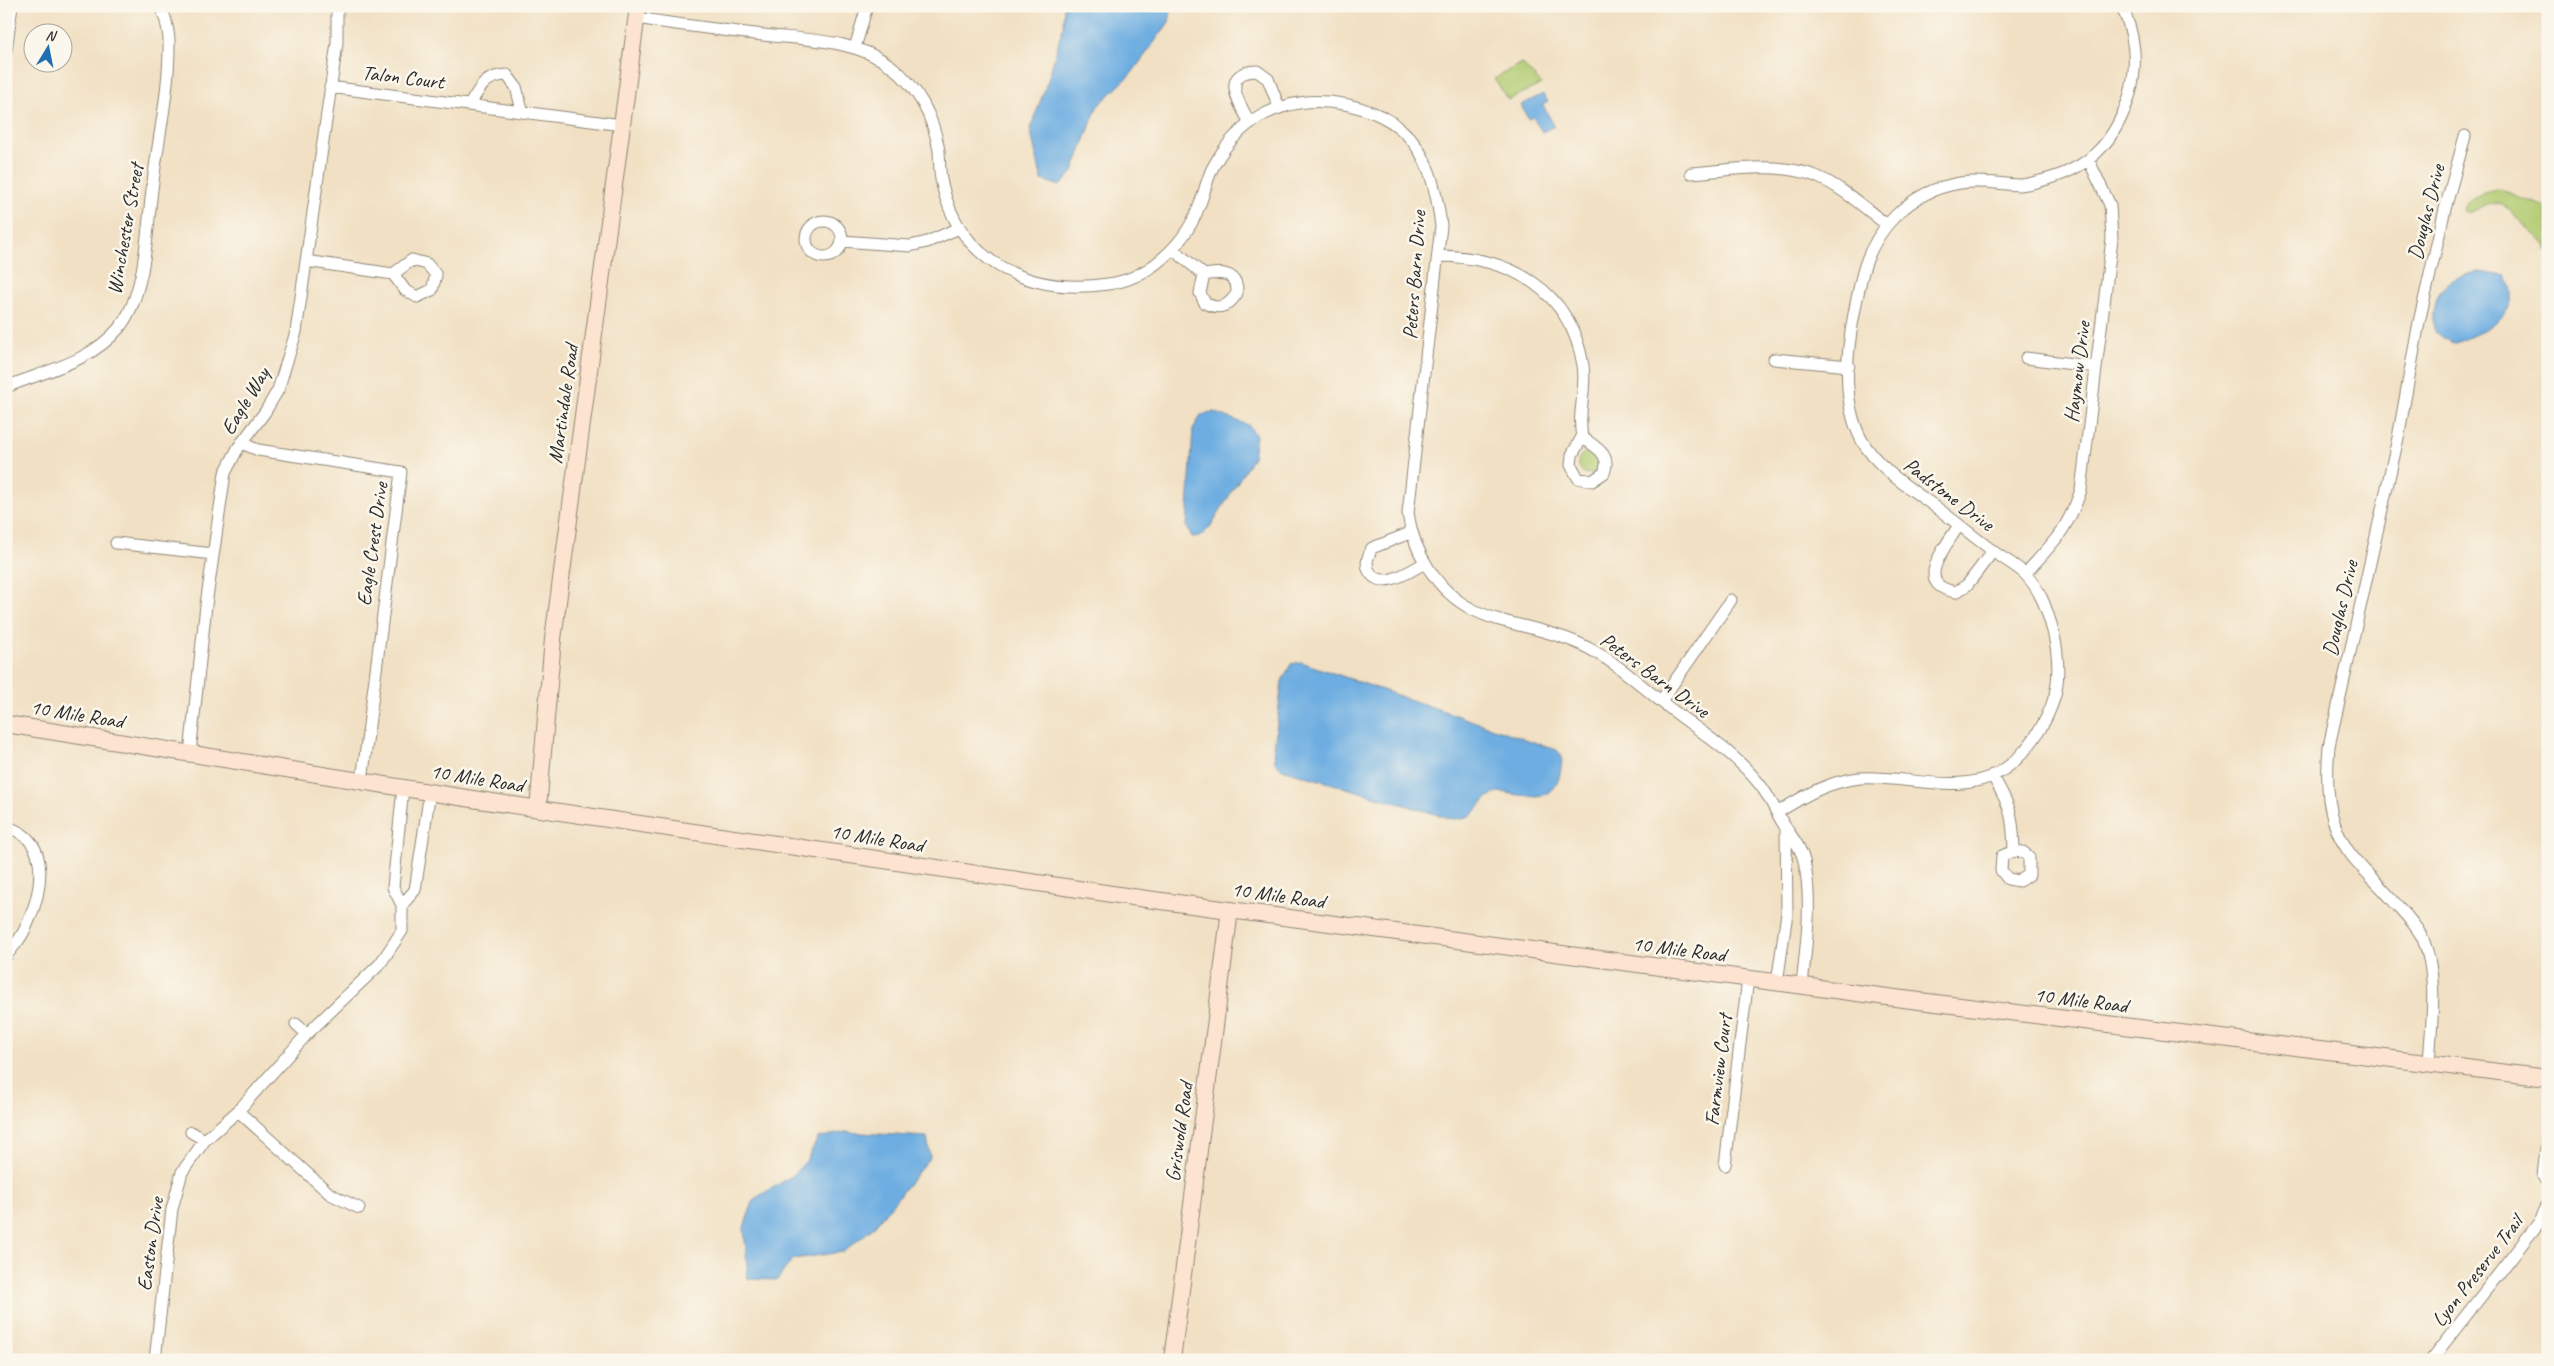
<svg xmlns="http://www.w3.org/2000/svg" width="2554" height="1366" viewBox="0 0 2554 1366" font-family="Caveat,sans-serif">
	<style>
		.green { fill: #b0ca6f; stroke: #6e7a4d }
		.water { fill: #6dade1; stroke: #4c6c86 }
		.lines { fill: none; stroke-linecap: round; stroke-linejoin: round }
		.street-casing { stroke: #8e8677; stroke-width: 13 }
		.secondary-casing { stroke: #8e8677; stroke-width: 18 }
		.street { stroke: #fff; stroke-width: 11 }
		.secondary { stroke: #fde4d1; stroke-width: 16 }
		.labels { text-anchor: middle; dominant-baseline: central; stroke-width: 5; stroke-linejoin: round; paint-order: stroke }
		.street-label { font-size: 21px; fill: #2b2b2b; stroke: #fbf7ec }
	</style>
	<rect width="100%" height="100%" fill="#fbf7ec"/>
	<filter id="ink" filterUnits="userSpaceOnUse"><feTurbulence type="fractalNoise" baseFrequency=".02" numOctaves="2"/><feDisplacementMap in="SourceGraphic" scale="10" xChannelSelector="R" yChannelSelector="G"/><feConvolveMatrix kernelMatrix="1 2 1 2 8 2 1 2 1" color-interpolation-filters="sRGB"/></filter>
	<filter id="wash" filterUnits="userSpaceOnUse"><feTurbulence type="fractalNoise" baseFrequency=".0096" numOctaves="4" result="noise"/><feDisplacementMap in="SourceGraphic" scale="20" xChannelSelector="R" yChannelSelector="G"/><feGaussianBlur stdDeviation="1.12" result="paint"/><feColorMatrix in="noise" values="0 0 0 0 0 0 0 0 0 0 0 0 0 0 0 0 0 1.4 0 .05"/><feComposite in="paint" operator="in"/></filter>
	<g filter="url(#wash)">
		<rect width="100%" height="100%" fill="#f1e0c3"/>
		<path class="green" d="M1521,63L1542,84L1508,100L1494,79Z
			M2499,189L2548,208V251C2542,239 2534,233 2524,225C2513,215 2508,201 2489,204C2480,206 2472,215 2463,212C2464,196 2486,193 2499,189Z
			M1578 463a11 11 0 1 1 22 0a11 11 0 1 1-22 0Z"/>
		<path class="water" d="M1064,6H1172L1169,22L1132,73L1097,107L1073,172L1060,186L1042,180L1030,129L1048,80L1063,27Z
			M1543,94L1548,102L1543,105L1554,126L1542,132L1533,117L1528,119L1521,105Z
			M2479,272L2507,276C2508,281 2512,287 2512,292C2514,321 2474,335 2453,344L2434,332C2432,294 2441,278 2479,272Z
			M1214,412L1248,425L1256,435L1253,457L1210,527L1201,536L1192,537L1187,527L1193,429L1201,415Z
			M1301,662L1557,750L1562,757C1560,797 1546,799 1512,794C1507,793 1501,791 1496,793C1475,801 1483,819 1452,819L1282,769L1275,762L1274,748L1282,681L1291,664Z
			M845,1132L927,1137L930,1157L873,1228L843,1252L793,1259L777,1280L748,1279L744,1227L754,1199L792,1176L806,1161L818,1138Z"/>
	</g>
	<g filter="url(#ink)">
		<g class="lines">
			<defs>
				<path id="street" d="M637,18C679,25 721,30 763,35C806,40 855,39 891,66C918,87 934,118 939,151C940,162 939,173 942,184C960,264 1031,295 1108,284C1148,279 1184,245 1198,209C1204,195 1206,181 1213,167C1247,104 1310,88 1374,113C1423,133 1435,177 1441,226L1408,513C1411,534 1417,551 1429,569C1468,630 1522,617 1580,644C1611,658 1637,682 1663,703C1696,729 1735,752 1761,786C1771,799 1777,815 1786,828C1794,840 1801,848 1804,861C1813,902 1806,944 1802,986
					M855,48L867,6
					M6,51L12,6
					M330,87L622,125
					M470,104C481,86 485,76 507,75L516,87L522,110
					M1250,123C1239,103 1219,72 1257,71L1268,79L1279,107
					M1691,173C1731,170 1774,162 1813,175C1840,185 1863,207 1886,224
					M806 239a18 18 0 1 1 36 0a18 18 0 1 1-36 0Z
					M842,241L910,246L927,242L957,229
					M1173,249L1204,275C1220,272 1238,271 1237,293C1229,306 1220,311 1205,303L1200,293L1204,275
					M1439,256C1510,257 1570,289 1583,365C1587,389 1577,413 1582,437
					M306,261L393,274L412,260L427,264L436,275L432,290L417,297L405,290L393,274
					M2026,358L2096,367
					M1774,359L1849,366
					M6,387C45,371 91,362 119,328C147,294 147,224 153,182C159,134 170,87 169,39C168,29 165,15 160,6
					M1582,437C1595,447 1612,454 1604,473L1592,481L1578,478L1571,465L1572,455Z
					M241,443L258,450L401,472L362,781
					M1959,525C1945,548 1912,585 1956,592L1967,585L1993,551
					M1410,533L1372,548C1368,556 1364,565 1371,574C1384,590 1411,570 1425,563
					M116,543L213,554
					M2025,574C2053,543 2067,531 2081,490L2112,239L2110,205L2089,161
					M1661,701L1731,600
					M190,753L206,605L225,473L238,448L265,412L278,390L296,332L337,43V6
					M1992,775C2011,807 2013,815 2014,851L2002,856L2001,870L2008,879L2019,881L2029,875V857L2023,852L2014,851
					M1777,813C1803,796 1829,781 1860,778C1903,775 1960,796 2000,772C2026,756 2047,724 2055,695C2060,674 2058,652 2053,631C2047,610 2041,590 2025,574C2016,565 2003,559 1993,551C1974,537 1956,522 1937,508C1911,489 1877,468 1861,439C1837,392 1850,329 1861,280C1872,230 1909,191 1960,183C1980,180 1999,184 2018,185C2027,185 2036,182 2044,180C2091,168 2116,140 2130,94C2138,65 2135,32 2121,6
					M6,827C55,839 41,897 24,931C20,940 12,948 6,956
					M402,905L415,890L430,792
					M1777,983L1787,913L1786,829
					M296,1024L307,1034
					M2429,1064C2431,1023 2439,979 2423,939C2417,926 2405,914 2395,903C2380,884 2360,869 2347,849C2326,819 2326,781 2329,746L2398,438L2419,322L2445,209L2465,136
					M238,1111L330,1194L359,1208
					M191,1132L205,1140
					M2548,1132L2543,1176L2548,1184
					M1725,1165L1748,979
					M155,1360L172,1209L182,1172L205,1140L238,1111L307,1034L380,964L402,931V905L393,887L403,788
					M2431,1360L2541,1220L2548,1202"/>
				<path id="secondary" d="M6,724L472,799L1139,898L1887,997L2548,1078
					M538,809L553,639L638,6
					M1172,1360L1230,910"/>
			</defs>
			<use href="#street" class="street-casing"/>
			<use href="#secondary" class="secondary-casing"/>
			<use href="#street" class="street"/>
			<use href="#secondary" class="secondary"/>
		</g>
	</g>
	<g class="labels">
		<g class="street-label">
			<text transform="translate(403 77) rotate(7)">Talon Court</text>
			<text transform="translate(2426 212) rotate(-76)">Douglas Drive</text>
			<text transform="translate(125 229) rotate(-80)">Winchester Street</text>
			<text transform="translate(1414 275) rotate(-86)">Peters Barn Drive</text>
			<text transform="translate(2077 372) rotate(-83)">Haymow Drive</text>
			<text transform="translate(245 401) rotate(-59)">Eagle Way</text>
			<text transform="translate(563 404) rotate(-82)">Martindale Road</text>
			<text transform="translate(1949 494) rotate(37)">Padstone Drive</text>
			<text transform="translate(372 544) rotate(-82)">Eagle Crest Drive</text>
			<text transform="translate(2340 608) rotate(-77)">Douglas Drive</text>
			<text transform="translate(1655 675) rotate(36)">Peters Barn Drive</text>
			<text transform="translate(77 714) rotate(9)">10 Mile Road</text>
			<text transform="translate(477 778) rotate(9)">10 Mile Road</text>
			<text transform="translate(877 838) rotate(9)">10 Mile Road</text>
			<text transform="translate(1278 895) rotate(8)">10 Mile Road</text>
			<text transform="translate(1679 949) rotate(7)">10 Mile Road</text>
			<text transform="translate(2081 1000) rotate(7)">10 Mile Road</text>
			<text transform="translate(1718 1070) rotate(-83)">Farmview Court</text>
			<text transform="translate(1179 1132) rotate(-82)">Griswold Road</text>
			<text transform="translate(150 1244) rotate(-82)">Easton Drive</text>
			<text transform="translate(2477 1271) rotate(-52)">Lyon Preserve Trail</text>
		</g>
	</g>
	<rect width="2554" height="1366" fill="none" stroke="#fbf7ec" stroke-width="25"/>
	<g transform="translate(48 48) rotate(10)"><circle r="24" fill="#fbf7ec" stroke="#a8a59f"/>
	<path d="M0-4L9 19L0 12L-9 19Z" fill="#1f6fb2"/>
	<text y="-8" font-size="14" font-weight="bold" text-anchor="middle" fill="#2b2b2b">N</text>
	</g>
</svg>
